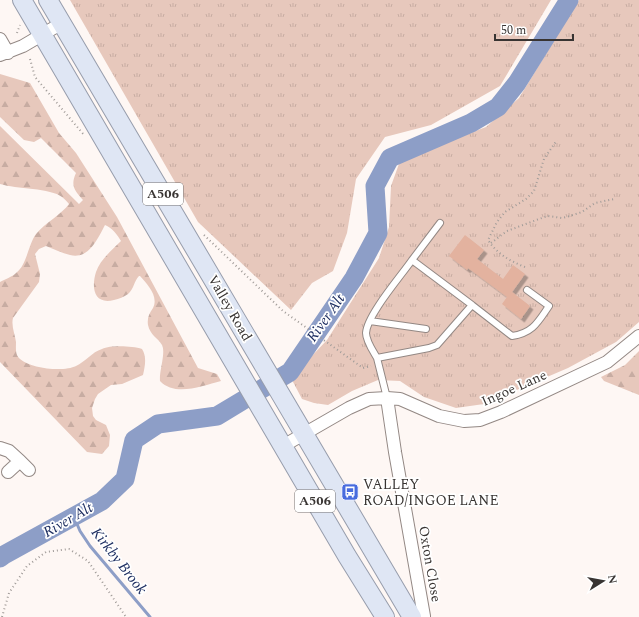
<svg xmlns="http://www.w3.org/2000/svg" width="639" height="617" viewBox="0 0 639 617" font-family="Spectral,serif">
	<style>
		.grass { fill: url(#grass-tufts) }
		.forest { fill: url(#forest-firs) }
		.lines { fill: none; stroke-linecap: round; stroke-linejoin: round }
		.stream { stroke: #8d9ec7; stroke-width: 3 }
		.river { stroke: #8d9ec7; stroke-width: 19 }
		.building { fill: #e3b29f; filter: url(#shadow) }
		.lane-casing { stroke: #938884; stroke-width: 8 }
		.street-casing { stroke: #938884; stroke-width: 14 }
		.primary-casing { stroke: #979dac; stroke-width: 20 }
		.path { stroke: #a09b98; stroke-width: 2; stroke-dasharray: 1 3; stroke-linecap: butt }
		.lane { stroke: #fff; stroke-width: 6 }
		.street { stroke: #fff; stroke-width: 12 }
		.primary { stroke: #dfe6f4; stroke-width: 18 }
		.labels { text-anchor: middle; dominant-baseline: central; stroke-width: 3.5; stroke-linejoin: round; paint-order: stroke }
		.shield { fill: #fff; stroke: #747170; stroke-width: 1 }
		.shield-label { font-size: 13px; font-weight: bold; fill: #383432 }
		.street-label { font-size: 14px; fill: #383432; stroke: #fff }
		.poi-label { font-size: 14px; fill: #383432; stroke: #fff; text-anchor: start }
		.water-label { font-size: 15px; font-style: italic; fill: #1c2d60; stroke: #fff }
	</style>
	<defs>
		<pattern id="grass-tufts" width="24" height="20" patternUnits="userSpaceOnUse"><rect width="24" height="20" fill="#e7c8bc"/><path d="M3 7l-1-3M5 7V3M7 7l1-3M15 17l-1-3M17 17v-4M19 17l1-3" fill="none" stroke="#c7aca2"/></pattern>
		<pattern id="forest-firs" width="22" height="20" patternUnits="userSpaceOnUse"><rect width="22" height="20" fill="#e7c8bc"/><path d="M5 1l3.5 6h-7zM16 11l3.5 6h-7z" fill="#c7aca2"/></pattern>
		<filter id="shadow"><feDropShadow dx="3.5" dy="3.5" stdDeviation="0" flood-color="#0004"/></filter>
	</defs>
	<rect width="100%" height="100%" fill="#fef7f4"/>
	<path class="grass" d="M70,0H551L500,86L431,125L385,137L356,179L347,233L333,271L312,283L291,310L198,222Z
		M579,0H639V322L616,342L568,368L484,404L456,408L424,397L400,381L378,380L352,391L328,405L314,403L302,399L291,378L327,340L379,258L389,227L391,186L400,161L433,147L486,127L519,98Z"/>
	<path class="forest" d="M0,74L30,83L59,133L76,153L117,217L198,368L217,374L221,381C202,386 175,397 160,381C159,371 166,353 162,345C158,338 150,335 148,325C147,318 149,314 153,308C159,296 147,284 140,276H139C134,281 134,289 128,294C124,297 119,299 114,300C94,305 91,288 96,272C100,260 112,250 121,241C117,234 112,228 105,225C98,238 89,260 70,255C62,253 54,249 46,246L39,249L35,254L40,274L39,282L13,318C11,326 15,334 16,342C16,348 15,355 20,359C31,369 64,372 76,366C85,362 92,352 102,349C111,345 132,346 142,349C147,357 145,366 143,375L122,384L111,385L98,394L95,399L92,408L93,416L96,420L106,425L110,435L109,446L102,454L87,452L0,362V282C5,279 12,277 16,273C27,265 28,245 36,234C45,223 62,214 69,204C67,202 65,199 62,197C51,188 16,189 0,184V126L79,204L83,200C75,191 70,186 76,173L41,138L34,142L24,140L0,117Z
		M639,351V395L604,381L601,377L625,365Z"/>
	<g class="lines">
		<path class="stream" d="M74,517L80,531L90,546L150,617"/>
		<path class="river" d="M0,558L4,555L102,501L125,479L134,440L158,424L217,416L290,372L354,278L378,233L375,186L390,158L471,123L498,107L517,83L569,0"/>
	</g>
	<path class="building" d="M465,235L484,250L477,259L503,279L513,265L525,274L512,292L530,306L521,319L502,304L507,297L468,268L467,270L449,256Z"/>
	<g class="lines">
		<defs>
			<path id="lane" d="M440,223L412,260L472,305
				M370,321L426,329
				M377,358C373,351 366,341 366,333C367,315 401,276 412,260
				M387,398L377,358L429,348L437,345L472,305L512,336C533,333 538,322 549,306L527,290"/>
			<path id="street" d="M0,39L8,53
				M0,55L23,46L62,23
				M387,398L395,452L424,616
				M283,446L349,408L369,399L387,398L400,399L439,416L464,421L480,420L501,412L607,362L639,336
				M0,448L9,451L20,461
				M8,472L20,461L29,470"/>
			<path id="primary" d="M22,0L347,556L385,617
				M48,0L412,617"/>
		</defs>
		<use href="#lane" class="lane-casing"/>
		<use href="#street" class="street-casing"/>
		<use href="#primary" class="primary-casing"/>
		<path class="path" d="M17,33L20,25
			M30,59L35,77L84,135
			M204,235L283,311L363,368L371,366
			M491,243L507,231L539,219L548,216L562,218L570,216L582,212L595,203L614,199
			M525,267C510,261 497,254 488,240L497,222L505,212L526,199L534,191L544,159L557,140
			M2,617L9,593L27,566L46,552L69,549L88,561L126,617"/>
		<use href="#lane" class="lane"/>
		<use href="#street" class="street"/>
		<use href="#primary" class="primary"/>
	</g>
	<defs>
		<symbol id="bus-square" viewBox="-11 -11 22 22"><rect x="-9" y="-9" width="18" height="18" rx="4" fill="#476bde" stroke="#fff"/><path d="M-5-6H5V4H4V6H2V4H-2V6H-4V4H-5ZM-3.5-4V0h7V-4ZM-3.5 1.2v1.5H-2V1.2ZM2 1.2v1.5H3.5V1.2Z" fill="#fff"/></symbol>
	</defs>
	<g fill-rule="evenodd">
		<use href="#bus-square" x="340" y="482" width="20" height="20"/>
	</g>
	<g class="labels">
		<g class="shield">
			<rect x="143" y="183" width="40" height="22" rx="3"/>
			<rect x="295" y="490" width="40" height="22" rx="3"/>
		</g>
		<g class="shield-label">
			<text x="163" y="194">A506</text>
			<text x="315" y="501">A506</text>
		</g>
		<g class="street-label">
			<text transform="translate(230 308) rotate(60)">Valley Road</text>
			<text transform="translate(514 388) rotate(-24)">Ingoe Lane</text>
			<text transform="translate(430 564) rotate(80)">Oxton Close</text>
		</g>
		<g class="poi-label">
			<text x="363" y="484">VALLEY<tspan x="363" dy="16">ROAD/INGOE LANE</tspan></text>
		</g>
		<g class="water-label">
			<text transform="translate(326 318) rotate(-55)">River Alt</text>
			<text transform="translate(68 520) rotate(-30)">River Alt</text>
			<text transform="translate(119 561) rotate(52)">Kirkby Brook</text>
		</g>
	</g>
	<g transform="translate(603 581) rotate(79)" stroke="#ffffff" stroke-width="3" paint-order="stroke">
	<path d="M0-3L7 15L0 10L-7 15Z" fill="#383432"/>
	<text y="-6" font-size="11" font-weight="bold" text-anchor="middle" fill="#383432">N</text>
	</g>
	<path d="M495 34v6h78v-6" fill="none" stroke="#383432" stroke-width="2"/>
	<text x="501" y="34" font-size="12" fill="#383432" stroke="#ffffff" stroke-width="3" paint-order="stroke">50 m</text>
</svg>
